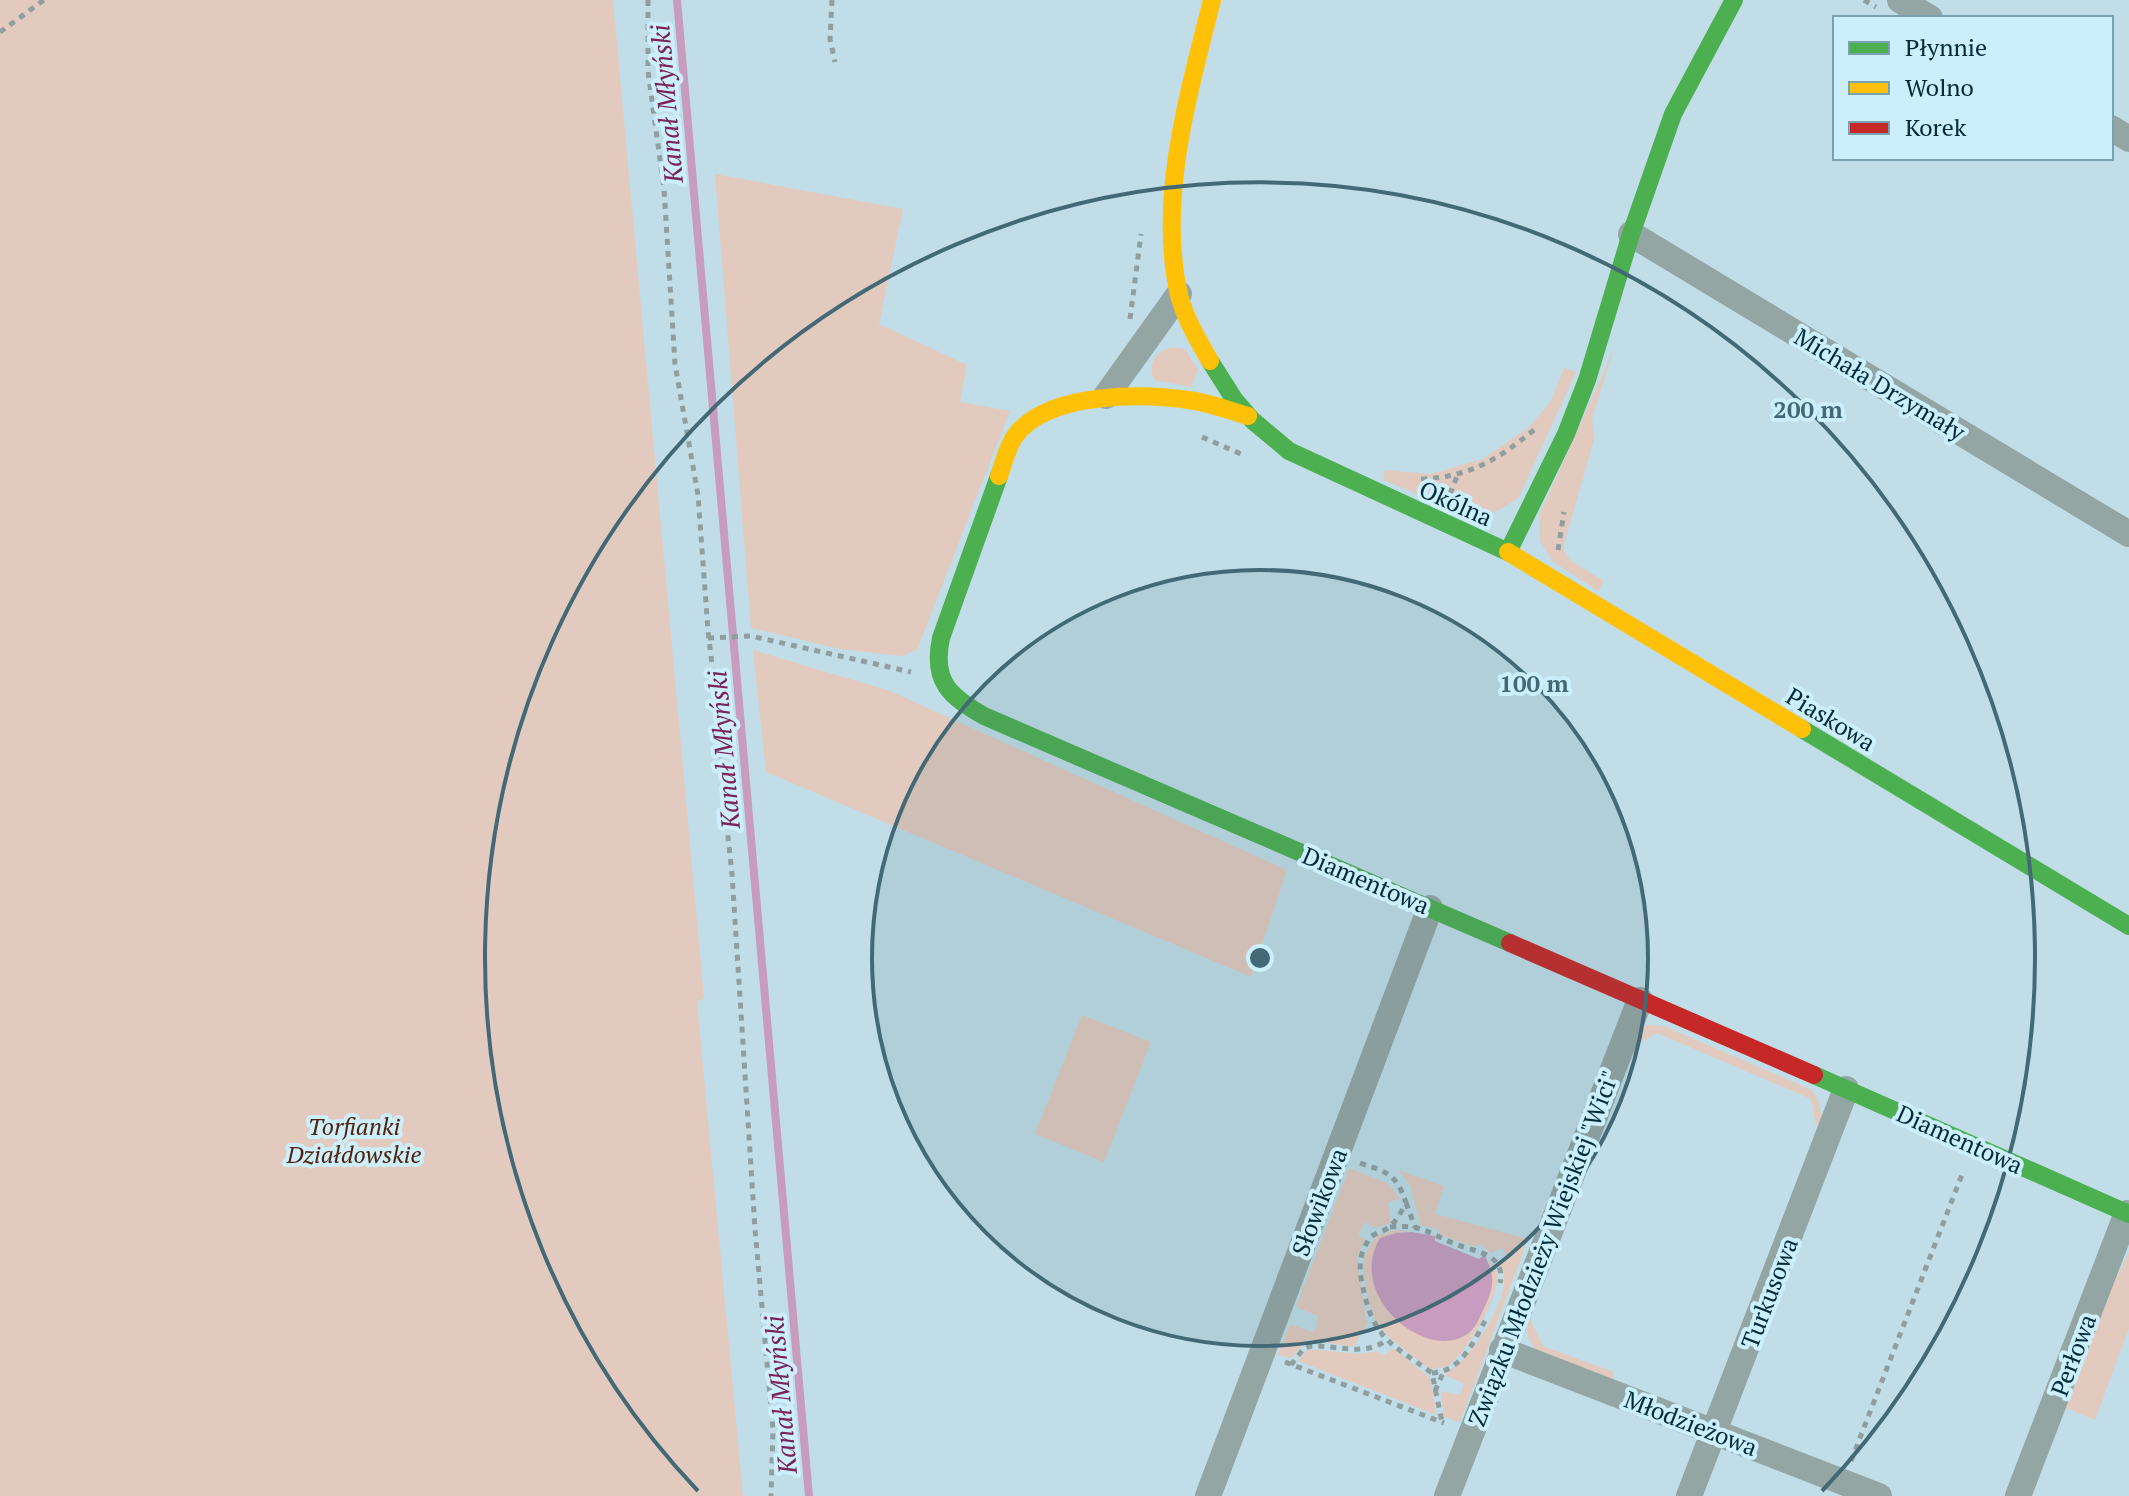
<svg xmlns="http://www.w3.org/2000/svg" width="2129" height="1496" viewBox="0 0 2129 1496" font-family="'PT Serif',serif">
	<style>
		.green { fill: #e3cabf }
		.water { fill: #c79cbe }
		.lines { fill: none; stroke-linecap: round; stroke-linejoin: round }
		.stream { stroke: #c79cbe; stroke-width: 8 }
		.path { stroke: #8f9fa0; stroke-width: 5; stroke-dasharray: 6 6; stroke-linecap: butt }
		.street { stroke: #94a6a4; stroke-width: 26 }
		.fast { stroke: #4caf50; stroke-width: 18 }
		.slow { stroke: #ffc107; stroke-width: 18 }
		.jam { stroke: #c62828; stroke-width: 18 }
		.ring { fill: none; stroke: #446976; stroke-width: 4 }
		.labels { text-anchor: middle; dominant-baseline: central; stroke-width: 8; stroke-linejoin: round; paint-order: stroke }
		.street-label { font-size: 24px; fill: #002b39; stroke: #cceffd }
		.park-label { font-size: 24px; font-style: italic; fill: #532209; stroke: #cceffd }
		.water-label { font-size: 26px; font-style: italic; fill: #7a225c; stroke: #cceffd }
		.centre { fill: #446976; stroke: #cceffd; stroke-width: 4 }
		.ring-label { font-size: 24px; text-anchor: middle; font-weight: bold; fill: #446976; stroke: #cceffd; stroke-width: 8; stroke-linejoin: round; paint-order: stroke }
	</style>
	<rect width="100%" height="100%" fill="#c1dde8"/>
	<path class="green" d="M0,0H613L704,998L697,1002L743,1496H0Z
		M715,174L903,209L879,324L967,365L960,402L1010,411L917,650L901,656L840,649L751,628Z
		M1172,347L1185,349L1198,370L1191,387L1154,380C1147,364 1156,351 1172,347Z
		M1614,349L1592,418L1594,440L1563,548L1570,560L1604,581L1598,591L1552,561L1540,541L1539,516Z
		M1564,368L1576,372L1519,497C1507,506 1494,515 1479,514C1453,512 1408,489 1383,480L1385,470L1430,474L1483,459L1529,427L1551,401Z
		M753,650L890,691L1287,870L1251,977L766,772Z
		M1082,1015L1151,1042L1104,1162L1035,1134Z
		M1646,1025L1664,1026L1812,1090L1819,1101L1823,1127L1816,1125L1811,1099L1657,1033L1638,1044L1635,1051L1629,1048L1634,1036Z
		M1349,1168L1389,1184L1400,1199L1388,1202L1391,1223L1375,1228L1365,1222L1358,1235L1365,1239L1358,1256V1267L1367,1323L1354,1347L1310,1340L1306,1341L1291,1358L1278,1355L1290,1324L1312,1332L1317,1327L1318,1316L1296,1307Z
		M1398,1170L1444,1186L1435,1214L1528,1239L1460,1422L1444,1417L1441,1391L1460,1395L1464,1383L1446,1376L1447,1372C1470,1362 1507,1302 1504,1276C1504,1271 1501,1268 1500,1264L1508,1259L1502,1248L1491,1253L1481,1244L1474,1247L1441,1235L1438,1229L1420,1225L1411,1187Z
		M1396,1230L1412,1232L1396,1233L1492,1269L1487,1259C1492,1263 1496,1268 1497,1274C1501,1294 1466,1356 1447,1366C1442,1368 1435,1368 1429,1369L1389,1337L1376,1322L1368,1300L1363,1269L1364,1255L1377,1235Z
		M2129,1252V1328L2095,1420L2066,1408L2111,1289Z
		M1528,1310L1533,1311L1530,1319L1543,1346L1614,1372L1613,1379L1540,1353C1525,1340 1525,1329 1528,1310Z
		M1393,1348L1430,1378L1437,1415L1298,1361L1307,1350C1331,1349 1353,1357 1377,1351L1384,1356Z"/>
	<path class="water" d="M1412,1232L1435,1236V1241L1479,1259L1484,1255C1496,1274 1494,1288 1484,1308C1481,1314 1477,1325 1472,1330C1433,1368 1344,1299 1380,1238L1396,1233Z"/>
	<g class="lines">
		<path class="stream" d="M677,0L809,1496"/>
		<path class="path" d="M648,0V71L664,189L675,364L698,495L708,631L717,706L720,761L732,874L755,1229L773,1430L771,1496
			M832,0L830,39L835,62
			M1864,0L1876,7
			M0,32L44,0
			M1130,319L1141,234
			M1202,437L1241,454
			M1421,479C1470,477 1497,460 1534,430
			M1450,494L1458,474
			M1558,550L1564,512
			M708,638L751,636L911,672
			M1360,1163C1389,1173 1395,1173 1406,1202C1402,1211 1396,1222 1388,1228C1381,1233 1372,1233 1368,1241C1359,1254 1359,1268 1362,1283C1373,1339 1389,1342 1432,1373L1442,1422
			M1406,1203L1415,1227
			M1390,1227C1422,1224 1428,1233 1455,1244C1475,1252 1506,1253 1500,1283
			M1285,1362L1444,1423
			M1291,1365L1304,1348L1311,1346C1337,1345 1364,1357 1387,1340
			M1432,1373C1461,1372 1474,1341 1486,1319
			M1435,1391L1444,1371
			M1851,1461L1963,1172"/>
		<path class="street" d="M1900,0L1930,18
			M2111,128L2129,139
			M1631,234L2129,534
			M1106,396L1179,294
			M1502,1350L1879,1496
			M1208,1496L1430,908
			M1447,1496L1640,1000
			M1689,1496L1846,1089
			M2018,1496L2127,1213"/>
		<path class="fast" d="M1210,361L1234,399L1252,420L1289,451L1508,552L1566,434L1587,380L1631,234L1673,114L1734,0
			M999,476L941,638C932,681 949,696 984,716L1510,943
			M1802,729L2129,926
			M1814,1075L2129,1214"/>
		<path class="slow" d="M1210,361C1198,340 1185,318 1179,295C1157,199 1189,93 1212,0
			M999,476C1004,463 1007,447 1015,436C1048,391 1145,393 1195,401C1213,404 1230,411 1248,416
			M1508,552L1802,729"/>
		<path class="jam" d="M1510,943L1814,1075"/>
	</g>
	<circle cx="1260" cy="958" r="388" fill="#446976" fill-opacity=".12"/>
	<g class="ring">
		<circle cx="1260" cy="958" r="388"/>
		<path d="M698 1491A775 775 0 1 1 1822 1491"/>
	</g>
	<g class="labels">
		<g class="street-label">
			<text transform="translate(1880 384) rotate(31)">Michała Drzymały</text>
			<text transform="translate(1456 503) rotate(24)">Okólna</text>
			<text transform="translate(1831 719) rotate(31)">Piaskowa</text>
			<text transform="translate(1366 880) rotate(23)">Diamentowa</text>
			<text transform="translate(1960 1139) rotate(24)">Diamentowa</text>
			<text transform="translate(1319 1202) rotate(-69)">Słowikowa</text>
			<text transform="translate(1543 1248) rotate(-69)">Związku Młodzieży Wiejskiej "Wici"</text>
			<text transform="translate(1769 1293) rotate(-69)">Turkusowa</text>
			<text transform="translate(2073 1355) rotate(-69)">Perłowa</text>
			<text transform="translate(1691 1423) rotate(21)">Młodzieżowa</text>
		</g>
		<g class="park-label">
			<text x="354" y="1126">Torfianki<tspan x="354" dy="28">Działdowskie</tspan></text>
		</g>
		<g class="water-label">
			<text transform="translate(666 104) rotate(-95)">Kanał Młyński</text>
			<text transform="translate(723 750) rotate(-95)">Kanał Młyński</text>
			<text transform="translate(780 1395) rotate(-95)">Kanał Młyński</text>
		</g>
	</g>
	<circle cx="1260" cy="958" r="12" class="centre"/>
	<g class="ring-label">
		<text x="1808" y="418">200 m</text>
		<text x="1534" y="692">100 m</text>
	</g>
	<rect x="1833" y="16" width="280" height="144" fill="#cceffd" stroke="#7aa1af" stroke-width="2"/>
	<rect x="1849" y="42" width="40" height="12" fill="#4caf50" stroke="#7aa1af" stroke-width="2"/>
	<text x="1905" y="56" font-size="24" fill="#002b39">Płynnie</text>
	<rect x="1849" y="82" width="40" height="12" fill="#ffc107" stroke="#7aa1af" stroke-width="2"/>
	<text x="1905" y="96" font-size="24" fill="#002b39">Wolno</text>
	<rect x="1849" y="122" width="40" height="12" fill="#c62828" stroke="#7aa1af" stroke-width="2"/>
	<text x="1905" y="136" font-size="24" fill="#002b39">Korek</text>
</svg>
